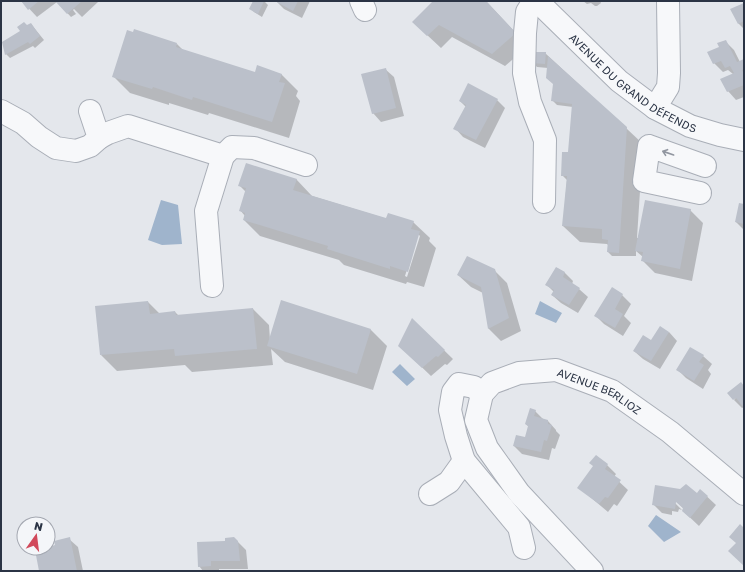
<svg xmlns="http://www.w3.org/2000/svg" width="745" height="572" viewBox="0 0 745 572" font-family="'Golos Text',sans-serif">
	<style>
		.water { fill: #9fb4cc }
		.shadow { fill: #0003; fill-rule: evenodd }
		.building { fill: #bbc0ca }
		.lines { fill: none; stroke-linecap: round; stroke-linejoin: round }
		.minor-casing { stroke: #a9aeb7; stroke-width: 24 }
		.minor { stroke: #f7f8fa; stroke-width: 22 }
		.oneway { stroke: #9196a0 }
		.labels { text-anchor: middle; dominant-baseline: central; stroke-width: 4; stroke-linejoin: round; paint-order: stroke }
		.street-label { font-size: 11px; fill: #2b3445; stroke: #f4f6f9 }
	</style>
	<rect width="100%" height="100%" fill="#e4e7ec"/>
	<path class="water" d="M161,200L178,205L182,244L162,245L148,240Z
		M540,301L562,313L556,323L535,314Z
		M400,364L415,379L407,386L392,372Z
		M656,515L681,532L664,542L648,526Z"/>
	<path class="shadow" d="M22,1H97L98,2L82,17L74,9L73,10L76,14L71,17L57,2L37,17Z
		M254,1H266L265,2L268,5L262,17L254,12L250,8Z
		M276,1H310L302,18L284,9Z
		M434,1H486L528,46L505,66L452,37L441,48L426,34Z
		M583,1H600L601,3L597,6H595L591,3L587,4Z
		M744,4V29L739,24L732,10Z
		M31,24L44,40L35,48L33,46L10,58L6,54L3,42L21,32L27,26Z
		M725,41L734,50L740,62L744,60V97L736,100L728,91L733,74L728,70L723,72L714,63L721,47Z
		M177,44L183,50L255,73L281,74L298,91L296,96L300,101L289,138L209,113L208,115L169,103V105L130,93L113,76Z
		M545,53L626,128L643,144L637,238H638L690,210L703,223L692,281L655,273L642,260L643,257L636,251V256H612L608,252V245L607,244L580,242L563,226L567,180L562,175L569,153L573,107L557,105L553,101L554,85L548,68L537,67L533,63Z
		M385,69L394,77L404,116L381,122L373,113Z
		M497,100L505,108L485,148L463,137L455,128L466,107L460,101Z
		M296,179L312,196L387,219L413,222L430,238L429,241L436,248L424,287L407,282L406,284L344,265L339,260L260,236L244,220L245,216L240,210L246,192L240,186ZM418,234L420,236L407,277L405,276Z
		M744,205V230L736,222Z
		M557,268L565,273L573,281L572,284L579,289L588,297L578,313L561,303L552,295L554,292L547,285Z
		M494,270L507,283L521,331L501,341L489,329L483,293L471,287L458,275Z
		M612,289L622,295L631,304L624,316L631,323L623,336L604,324L596,316Z
		M148,302L160,314L175,312L179,316L253,309L269,325L270,340L282,302L371,330L387,346L373,390L285,362L271,349L273,365L192,372L185,365L117,371L101,355Z
		M412,319L453,359L447,365L445,364L431,376L408,354Z
		M669,332L677,341L660,369L643,359L634,351Z
		M703,356L712,364L708,370L711,374L703,389L686,378L678,370Z
		M744,387V407L742,408L734,400Z
		M535,411L544,420L548,421L556,430V431L560,435L555,449L552,448L549,460L522,454L514,446L529,439V427L526,424Z
		M596,456L607,465L616,474L614,477L628,490L617,506L614,504L608,512L583,491L594,466Z
		M686,485L697,494L700,490L716,505L699,526L683,511L686,513L687,512L673,498L671,499L682,510L679,509L678,512L672,511V515L662,513L653,504L656,486L681,490Z
		M69,539L78,547L83,571H40L56,546Z
		M237,541L246,550L248,569H219V571H203L199,566Z"/>
	<path class="building" d="M21,1H39L28,10Z
		M55,1H82L67,14Z
		M253,1H264L258,14L249,9Z
		M275,1H298L293,11Z
		M433,1H486L516,33L492,54L439,25L427,36L412,22Z
		M744,3V21L738,24L730,9Z
		M24,22L27,25L31,23L40,36L30,44L28,42L5,55L2,42L20,31L17,27Z
		M134,29L177,43L176,47L255,72L257,65L282,74L279,82L285,83L272,122L193,97L192,100L153,87L152,89L112,77L127,30L133,32Z
		M726,40L737,62L744,59V69L742,70L744,74V85L727,92L720,79L734,73L730,66L725,68L721,61L713,64L707,52L719,47L717,43Z
		M533,52H546L545,64L532,63Z
		M548,56L627,127L619,253L607,252L608,240L602,239V229L562,226L567,176H561L562,152H568L572,104L551,101L553,84L546,78Z
		M386,68L396,108L372,114L361,74Z
		M468,83L498,99L476,140L453,129L466,105L459,101Z
		M246,163L297,179L293,190L386,218L388,213L414,221L411,229L420,231L408,272L390,266V269L327,249L328,246L243,220L245,213L239,211L246,188L238,186Z
		M645,200L691,209L680,269L641,261L643,252L635,251Z
		M739,203L744,204V224L735,222Z
		M467,256L495,269L509,318L488,329L481,287L457,275Z
		M556,267L565,272L563,277L580,288L569,305L551,295L554,290L545,285Z
		M612,287L623,294L615,309L623,314L615,328L594,316Z
		M281,300L371,329L357,374L267,346Z
		M148,301L150,314L175,311L176,315L253,308L257,349L175,356L174,349L100,355L95,306Z
		M412,318L445,350L438,357L436,356L422,368L398,346Z
		M660,326L669,332L651,361L633,351L643,335L651,340Z
		M690,347L704,355L699,362L704,365L694,381L676,370Z
		M741,382L744,386V408L736,398L733,400L727,393Z
		M530,408L536,410L534,416L548,420V424L552,425L547,441L544,440L541,452L513,446L516,435L525,437L528,426L525,424Z
		M596,455L608,464L605,469L621,480L608,498L605,497L599,504L577,488L593,466L589,463Z
		M686,484L697,493L700,489L708,496L690,518L682,511L683,508L676,502L675,509L652,505L655,485L680,489Z
		M740,524L744,528V566L728,551L736,543L729,537Z
		M70,537L77,571H39L35,550L48,548V547L55,545L54,541Z
		M234,537L238,541L240,561H211V566L198,567L197,542L225,541V538Z"/>
	<g class="lines">
		<defs>
			<g id="minor">
				<path d="M361,1L365,10"/>
				<path d="M534,1L527,12L525,33L524,73L530,102L545,140L544,202"/>
				<path id="s1" d="M537,1L619,81L655,108L690,126L720,135L744,140"/>
				<path d="M655,108L668,87L669,73L668,1"/>
				<path d="M1,111L23,123L39,137L56,148L76,151L90,146L99,138L90,111"/>
				<path d="M99,138L108,133L128,126L223,156L232,147L254,148L306,165"/>
				<path d="M700,193L644,181L649,146L705,166"/>
				<path d="M212,286L206,211L223,156"/>
				<path d="M482,394L474,387L459,384L453,392L450,410L456,436L464,461L519,527L524,548"/>
				<path d="M430,494L449,482L464,461"/>
				<path id="s2" d="M592,571L519,493L487,448L476,420L482,394L492,383L519,373L556,370L612,391L670,432L744,494"/>
			</g>
		</defs>
		<use href="#minor" class="minor-casing"/>
		<use href="#minor" class="minor"/>
	</g>
	<defs><path id="oneway-shaft" d="M-6 0H5M1.5-3L5.5 0L1.5 3" fill="none" stroke-width="1.6" stroke-linecap="round" stroke-linejoin="round"/></defs>
	<use class="oneway" href="#oneway-shaft" transform="translate(668 153) rotate(-161)"/>
	<g class="labels">
		<g class="street-label">
			<text stroke="none"><textPath href="#s1" startOffset="127">AVENUE DU GRAND DÉFENDS</textPath></text>
			<text stroke="none"><textPath href="#s2" startOffset="348">AVENUE BERLIOZ</textPath></text>
		</g>
	</g>
	<rect width="745" height="572" fill="none" stroke="#2b3445" stroke-width="4"/>
	<g transform="translate(36 536) rotate(14)"><circle r="19" fill="#f4f6f9" stroke="#a4a8b1"/>
	<path d="M0-3L7 15L0 10L-7 15Z" fill="#d1495b"/>
	<text y="-6" font-size="11" font-weight="bold" text-anchor="middle" fill="#2b3445">N</text>
	</g>
</svg>
